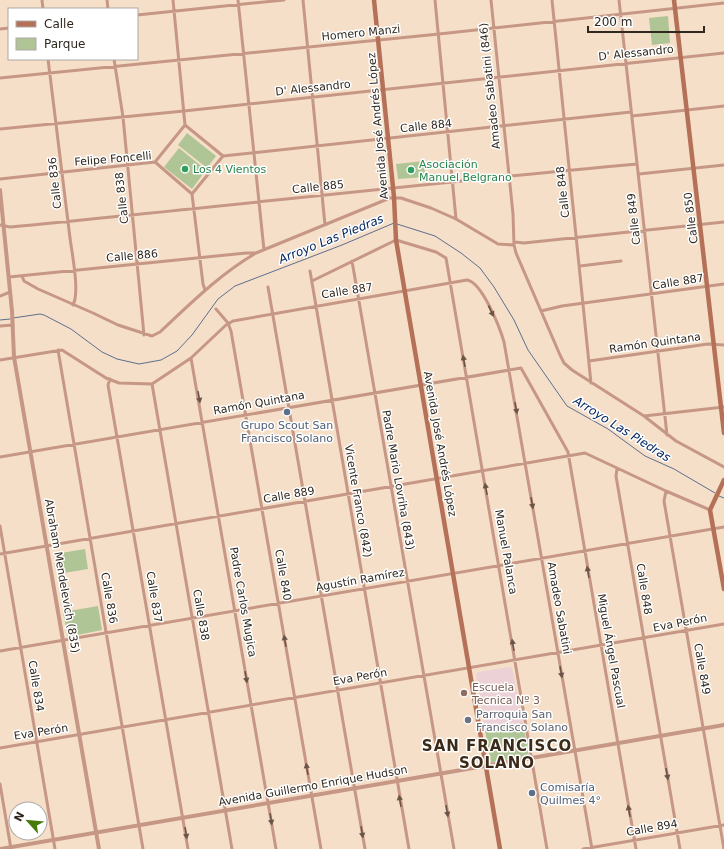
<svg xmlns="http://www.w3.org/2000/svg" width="724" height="849" viewBox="0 0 724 849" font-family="'DejaVu Sans',sans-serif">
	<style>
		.medical { fill: #ecd2d6 }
		.green { fill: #b0c596 }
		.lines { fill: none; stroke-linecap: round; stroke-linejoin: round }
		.stream { stroke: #5d6f8d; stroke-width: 1 }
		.minor { stroke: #c79786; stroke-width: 3 }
		.tertiary { stroke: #c79786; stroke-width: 4 }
		.secondary { stroke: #b57158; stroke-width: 4.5 }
		.oneway { fill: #6c5448 }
		.leisure-dot { fill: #2e9e5b; stroke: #fff; stroke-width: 1.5 }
		.service-dot { fill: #5c6f8a; stroke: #fff; stroke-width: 1.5 }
		.education-dot { fill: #8d6e63; stroke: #fff; stroke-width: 1.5 }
		.worship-dot { fill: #6b7280; stroke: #fff; stroke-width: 1.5 }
		.labels { text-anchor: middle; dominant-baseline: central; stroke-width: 3; stroke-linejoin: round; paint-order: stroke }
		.street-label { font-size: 11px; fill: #30281f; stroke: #fff }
		.leisure-label { font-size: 11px; fill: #27864d; stroke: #fff; text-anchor: start }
		.service-label { font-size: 11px; fill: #4e5e75; stroke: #fff }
		.education-label { font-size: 11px; fill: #785e54; stroke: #fff; text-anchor: start }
		.worship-label { font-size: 11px; fill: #5b616d; stroke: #fff; text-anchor: start }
		.water-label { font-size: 12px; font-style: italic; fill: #042760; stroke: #fff }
		.district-label { font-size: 15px; font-weight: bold; letter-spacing: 1px; fill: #3b2a17; stroke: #fff }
	</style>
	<rect width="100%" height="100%" fill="#f5dfc8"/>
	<path class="medical" d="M510,667L512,668L523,723L485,730L476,674L478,672Z"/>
	<path class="green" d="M668,16L670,43L652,45L649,18Z
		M187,133L216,156L207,168L178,145Z
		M179,148L206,170L192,189L164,167Z
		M424,161L425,177L398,179L396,164Z
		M85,549L88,569L58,574L55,554Z
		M98,606L102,630L68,637L63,612Z
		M523,723L529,756L491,763L485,730Z"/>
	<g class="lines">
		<path class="stream" d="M397,224L435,236L461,253L480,268L494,287L514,320L528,350L567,406L608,429L645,456L674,469L715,493
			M13,318L40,314L44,315L71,329L102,352L117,359L139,364L161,360L177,351L192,335L218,299L235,286L342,245L394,223
			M0,320L10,319
			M719,496L724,498"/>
		<path class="minor" d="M42,0L43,9
			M107,0L108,9
			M173,0L185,125
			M238,0L264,250
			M303,0L325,225
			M435,0L456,219
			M491,0L513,214L514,245L516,253L560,355L564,363L572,370L644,416L676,441L724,467
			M552,0L591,383
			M619,0L667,435
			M137,15L284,0
			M0,29L9,28
			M48,59C55,119 63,178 70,238C72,254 80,292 73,305
			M114,59L123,117L144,335
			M0,78L439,34L724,3
			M632,116L724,106
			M0,129L184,111L724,53
			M155,162L185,125L223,156L631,112
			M639,174L724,165
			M0,179L155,162L192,194L223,156
			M192,194L203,284L205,290
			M0,225L10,227C219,207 428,183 637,164
			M515,242L524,243L724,222
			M352,261L454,849
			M580,266L621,261
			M310,271L409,849
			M22,276L24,281L38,289L93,313L118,325L152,336L160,332C190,304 220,274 256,253L390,198H401L431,208L456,219L498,244L514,245
			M9,277L246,253H256
			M312,281L396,240L436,252L446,258L547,849
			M268,287L365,849
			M0,296L10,292
			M216,309L228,323L231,331L321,849
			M541,311L562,306L724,284
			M0,326L13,325
			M58,350L143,849
			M191,358L276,849
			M0,360L62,350L106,378L119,383L152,384L191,358L226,325L233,321L467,280C482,282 500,328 504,342L592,849
			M589,361L708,344L724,345
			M110,379L108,385L188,849
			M152,384L232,849
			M644,416L724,407
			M0,457L521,368L568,452L636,849
			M617,469L616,476L680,849
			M666,491L664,501L670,536L724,849
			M0,526L55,849
			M0,554L585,453L666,491L710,510
			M0,651L724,527
			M0,748L724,624
			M0,784L11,849
			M583,849L724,825"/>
		<path class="tertiary" d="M0,190L12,311L14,357L99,849
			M0,849L724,725"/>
		<path class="secondary" d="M374,0L394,197L396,240L500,849
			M674,0L724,433
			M724,480L710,510L724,589"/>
	</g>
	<defs><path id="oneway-solid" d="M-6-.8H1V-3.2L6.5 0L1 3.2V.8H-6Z"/></defs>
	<g class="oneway">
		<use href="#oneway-solid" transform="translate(491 311) rotate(65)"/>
		<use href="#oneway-solid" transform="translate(464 361) rotate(-100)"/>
		<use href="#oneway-solid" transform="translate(199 397) rotate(80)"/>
		<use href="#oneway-solid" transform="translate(516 408) rotate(80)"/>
		<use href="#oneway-solid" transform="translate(486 489) rotate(-100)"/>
		<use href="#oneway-solid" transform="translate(532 503) rotate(80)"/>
		<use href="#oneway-solid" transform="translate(588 572) rotate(-100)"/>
		<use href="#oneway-solid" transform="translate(285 641) rotate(-100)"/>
		<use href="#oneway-solid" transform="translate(513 645) rotate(-100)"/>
		<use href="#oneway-solid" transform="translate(561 672) rotate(80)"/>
		<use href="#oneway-solid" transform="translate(246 677) rotate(80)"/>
		<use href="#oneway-solid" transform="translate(307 769) rotate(-100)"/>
		<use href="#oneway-solid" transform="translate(667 774) rotate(80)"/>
		<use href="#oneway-solid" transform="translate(400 801) rotate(-100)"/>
		<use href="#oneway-solid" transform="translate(447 811) rotate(80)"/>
		<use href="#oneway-solid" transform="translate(629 811) rotate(-100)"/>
		<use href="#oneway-solid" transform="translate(271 819) rotate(81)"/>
		<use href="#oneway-solid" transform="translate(362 832) rotate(81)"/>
		<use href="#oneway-solid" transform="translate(186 833) rotate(81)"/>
	</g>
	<g class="leisure-dot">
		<circle cx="185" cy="169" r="4"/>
		<circle cx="411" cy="170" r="4"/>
	</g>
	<g class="service-dot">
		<circle cx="287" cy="412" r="4"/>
		<circle cx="532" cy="793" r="4"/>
	</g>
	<circle class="education-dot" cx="464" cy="693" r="4"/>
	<circle class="worship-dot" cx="468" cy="720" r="4"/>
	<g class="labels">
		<g class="street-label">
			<text transform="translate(361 33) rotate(-6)">Homero Manzi</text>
			<text transform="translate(636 53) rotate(-6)">D' Alessandro</text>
			<text transform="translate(490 86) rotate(-96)">Amadeo Sabatini (846)</text>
			<text transform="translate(313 88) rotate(-6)">D' Alessandro</text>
			<text transform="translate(378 126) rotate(-95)">Avenida José Andrés López</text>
			<text transform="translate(426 126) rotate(-6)">Calle 884</text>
			<text transform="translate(113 159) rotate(-5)">Felipe Foncelli</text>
			<text transform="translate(55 183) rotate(-96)">Calle 836</text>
			<text transform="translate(318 187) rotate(-6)">Calle 885</text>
			<text transform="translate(563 192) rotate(-96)">Calle 848</text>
			<text transform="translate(122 198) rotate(-96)">Calle 838</text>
			<text transform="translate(691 218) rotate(-97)">Calle 850</text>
			<text transform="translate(634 219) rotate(-96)">Calle 849</text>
			<text transform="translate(132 256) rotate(-5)">Calle 886</text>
			<text transform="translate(678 282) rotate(-9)">Calle 887</text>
			<text transform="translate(347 291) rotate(-9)">Calle 887</text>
			<text transform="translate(655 343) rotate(-8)">Ramón Quintana</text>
			<text transform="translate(259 403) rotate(-10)">Ramón Quintana</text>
			<text transform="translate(440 444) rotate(80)">Avenida José Andrés López</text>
			<text transform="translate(398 480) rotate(80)">Padre Mario Lovriha (843)</text>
			<text transform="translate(289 495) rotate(-10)">Calle 889</text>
			<text transform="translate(358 501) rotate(80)">Vicente Franco (842)</text>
			<text transform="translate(506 552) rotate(80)">Manuel Palanca</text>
			<text transform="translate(283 575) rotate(80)">Calle 840</text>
			<text transform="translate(62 576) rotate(80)">Abraham Mendelevich (835)</text>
			<text transform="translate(360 580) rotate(-10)">Agustín Ramírez</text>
			<text transform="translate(644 589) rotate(81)">Calle 848</text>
			<text transform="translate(154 597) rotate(81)">Calle 837</text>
			<text transform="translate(109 598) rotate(80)">Calle 836</text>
			<text transform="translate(243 602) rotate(80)">Padre Carlos Mugica</text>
			<text transform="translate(559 608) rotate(80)">Amadeo Sabatini</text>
			<text transform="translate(201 615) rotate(80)">Calle 838</text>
			<text transform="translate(680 623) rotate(-11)">Eva Perón</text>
			<text transform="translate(611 651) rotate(80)">Miguel Ángel Pascual</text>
			<text transform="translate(702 669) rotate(80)">Calle 849</text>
			<text transform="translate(360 677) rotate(-10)">Eva Perón</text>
			<text transform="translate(36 686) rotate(81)">Calle 834</text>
			<text transform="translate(41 732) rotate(-9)">Eva Perón</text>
			<text transform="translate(313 786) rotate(-10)">Avenida Guillermo Enrique Hudson</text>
			<text transform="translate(652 828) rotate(-10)">Calle 894</text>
		</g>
		<g class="leisure-label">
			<text x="419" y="164">Asociación<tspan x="419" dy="13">Manuel Belgrano</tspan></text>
			<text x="193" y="169">Los 4 Vientos</text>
		</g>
		<g class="service-label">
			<text x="287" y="425">Grupo Scout San<tspan x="287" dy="13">Francisco Solano</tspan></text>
			<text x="540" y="787" text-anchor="start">Comisaría<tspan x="540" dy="13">Quilmes 4°</tspan></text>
		</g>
		<g class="education-label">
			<text x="472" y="687">Escuela<tspan x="472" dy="13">Tecnica Nº 3</tspan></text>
		</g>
		<g class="worship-label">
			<text x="476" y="714">Parroquia San<tspan x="476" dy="13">Francisco Solano</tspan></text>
		</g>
		<g class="water-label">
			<text transform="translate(331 239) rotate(-22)">Arroyo Las Piedras</text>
			<text transform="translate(622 429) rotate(32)">Arroyo Las Piedras</text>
		</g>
		<g class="district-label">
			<text x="497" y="746">SAN FRANCISCO<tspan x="497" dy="17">SOLANO</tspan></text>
		</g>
	</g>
	<rect x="8" y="8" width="130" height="52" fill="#ffffff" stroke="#aca9a5"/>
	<rect x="16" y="21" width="20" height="6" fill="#b57158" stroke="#aca9a5"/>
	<text x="44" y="28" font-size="12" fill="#30281f">Calle</text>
	<rect x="16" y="38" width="20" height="12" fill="#b0c596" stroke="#aca9a5"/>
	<text x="44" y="48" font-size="12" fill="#30281f">Parque</text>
	<g transform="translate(28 821) rotate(297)"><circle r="19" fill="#ffffff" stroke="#aca9a5"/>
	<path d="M0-3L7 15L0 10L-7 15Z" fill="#477b0a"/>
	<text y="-6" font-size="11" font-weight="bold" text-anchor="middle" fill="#30281f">N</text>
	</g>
	<path d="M588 26v6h116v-6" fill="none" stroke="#30281f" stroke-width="2"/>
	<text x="594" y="26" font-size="12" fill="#30281f" stroke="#ffffff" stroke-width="3" paint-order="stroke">200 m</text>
</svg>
